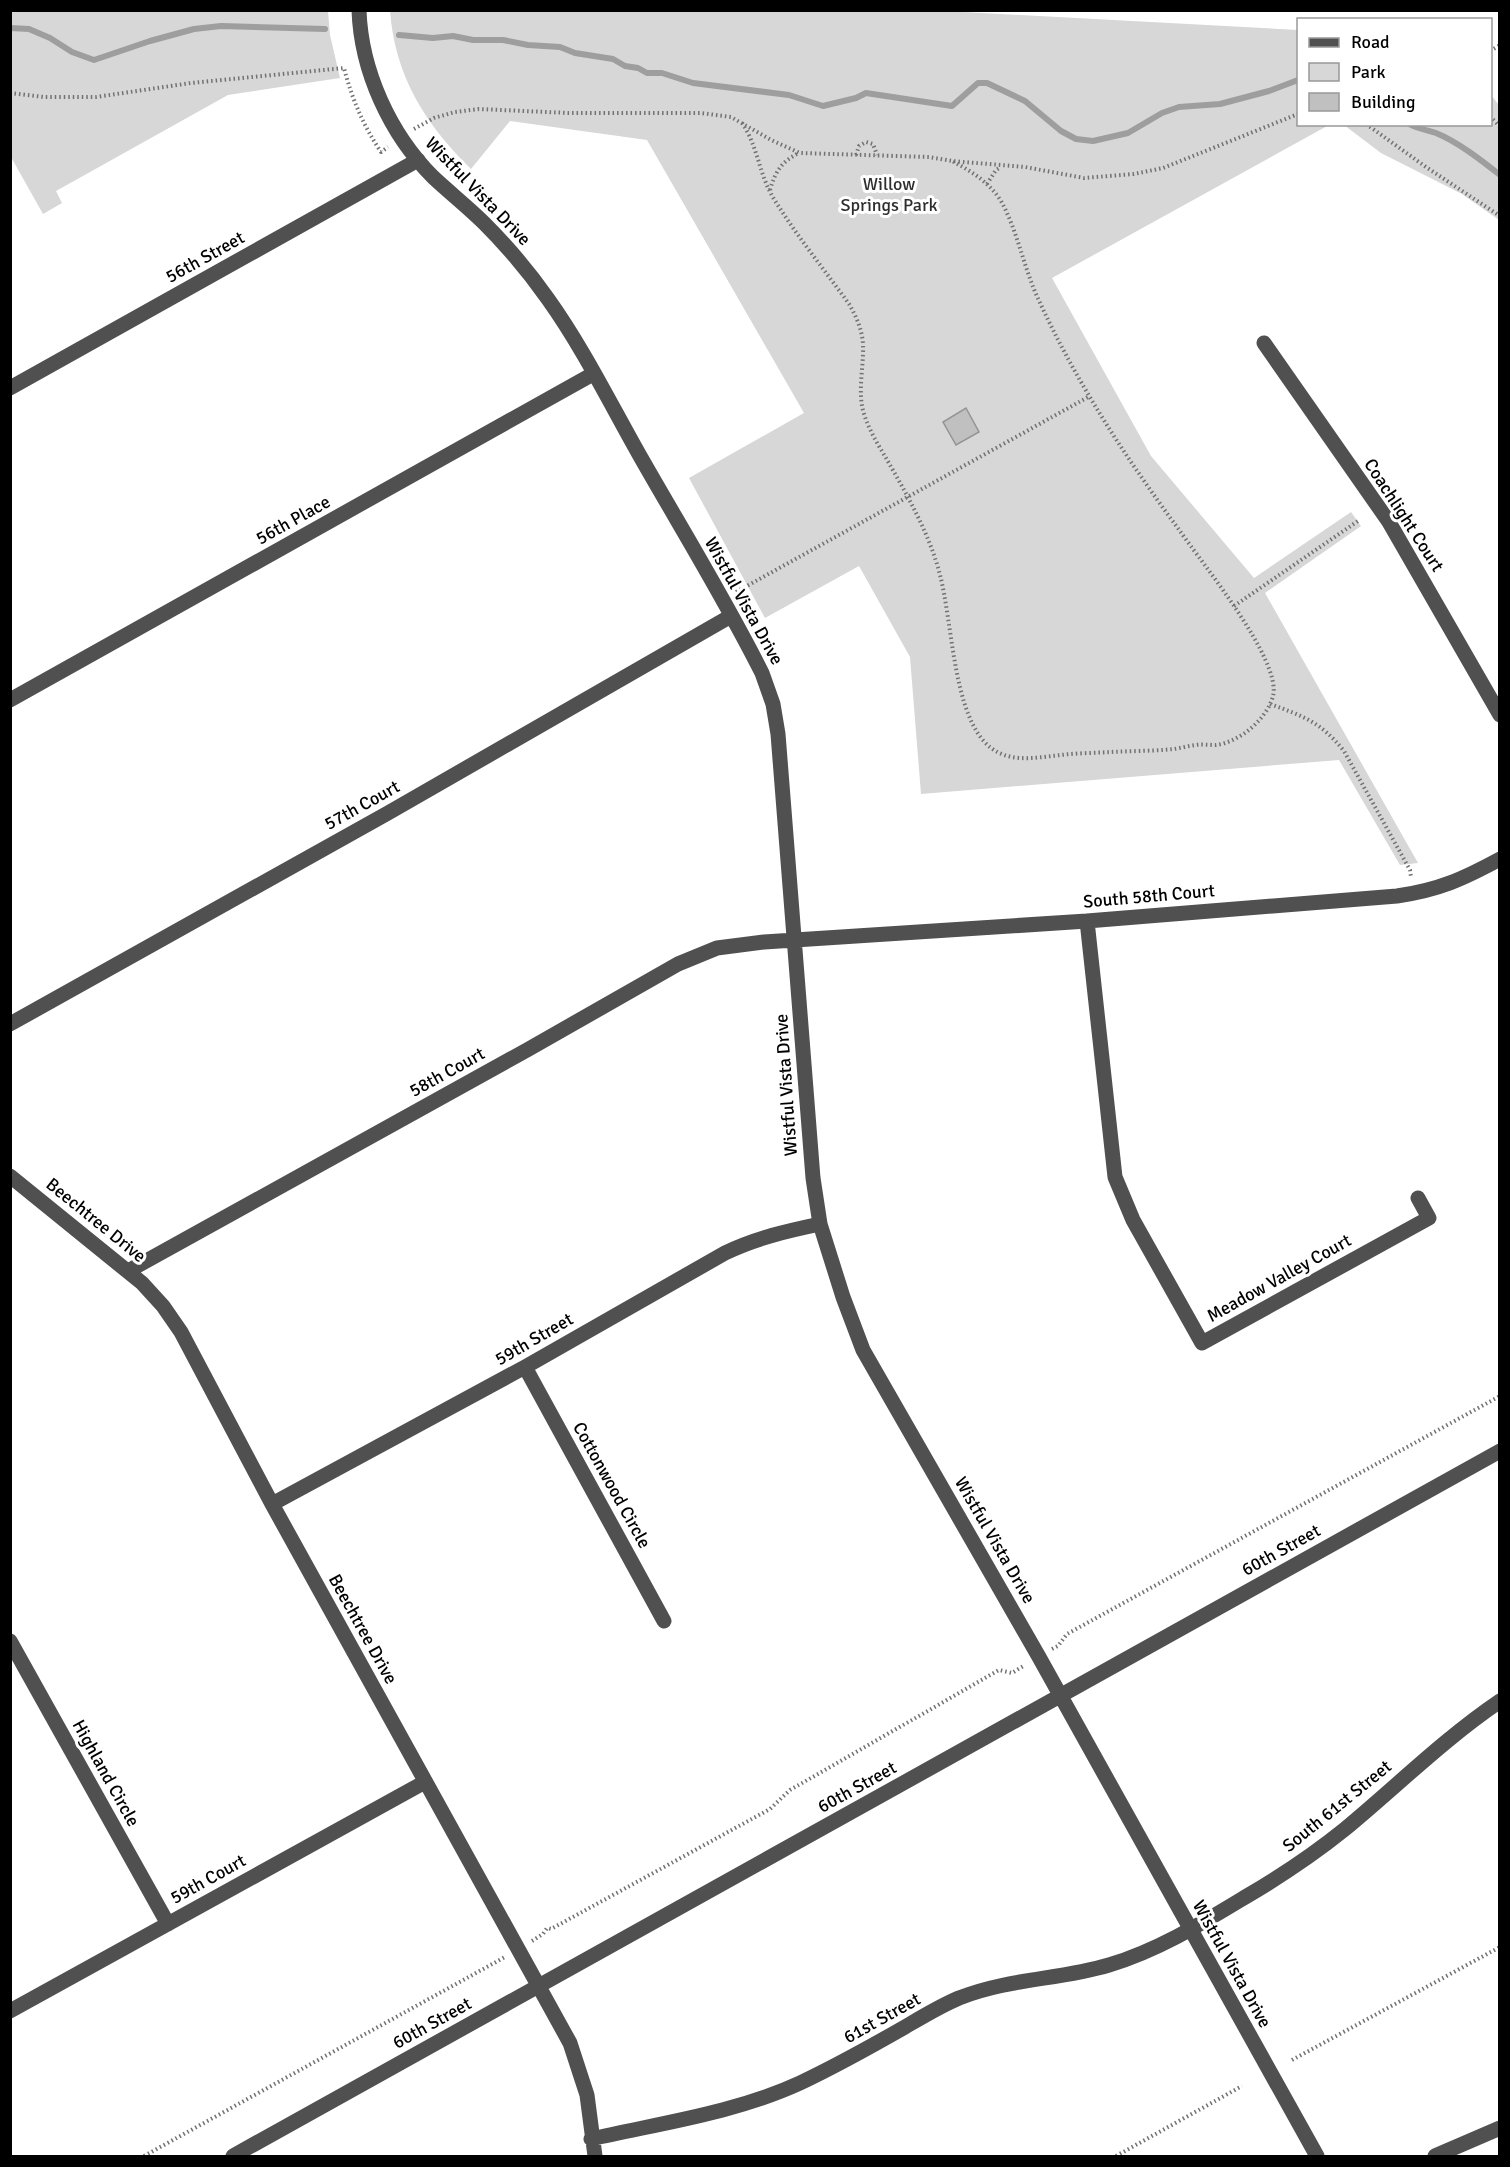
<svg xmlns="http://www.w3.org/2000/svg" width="1510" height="2167" viewBox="0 0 1510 2167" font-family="Signika,sans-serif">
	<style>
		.green { fill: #d7d7d7 }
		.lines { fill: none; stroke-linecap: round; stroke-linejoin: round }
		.stream { stroke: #9e9e9e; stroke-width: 6 }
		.building { fill: #c0c0c0; stroke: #949494; stroke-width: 1.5 }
		.path { stroke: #727272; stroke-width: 4; stroke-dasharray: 1.5 3; stroke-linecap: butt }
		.minor { stroke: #505050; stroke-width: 15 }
		.labels { text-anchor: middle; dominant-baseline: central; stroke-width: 6; stroke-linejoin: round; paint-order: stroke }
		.park-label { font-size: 18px; fill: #2e2e2e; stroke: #fff }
		.street-label { font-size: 18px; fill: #000; stroke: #fff }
	</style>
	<rect width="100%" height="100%" fill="#fff"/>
	<path class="green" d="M927,10L1298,30V124L1329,125L1052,278L1151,456L1254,578L1351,512L1361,526L1265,593L1418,863L1400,865L1339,760L921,794L910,657L859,566L765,618L689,478L804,413L647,140L510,121L471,169C425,124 395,76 390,11Z
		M10,11H328L330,35L340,78L228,95L56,191L62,203L43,214L11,157Z
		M1491,95L1499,105V220L1462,194L1381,153L1344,125L1490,124Z"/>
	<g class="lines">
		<path class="stream" d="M10,28L29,29L50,38L72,52L94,60L150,41L194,29L221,26L325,29
			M399,35L433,38L453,36L473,40H503L528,45L560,47L575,53L613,59L625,66L638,68L647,73H662L693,83L789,95L823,106L856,98L866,93L952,106L978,83H987L1025,101L1061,131L1076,139L1093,141L1128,133L1162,113L1179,107L1220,104L1269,91L1298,80
			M1409,124C1418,129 1427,130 1436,133C1458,142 1481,160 1500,175"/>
	</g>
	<path class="building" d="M966,408L979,432L956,445L943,422Z"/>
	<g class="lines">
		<path class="path" d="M1490,51L1500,45
			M10,93L44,97H96L191,83L344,68C352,99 363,125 381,152L388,147
			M1490,116L1500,127
			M742,123C758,146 759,175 774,199C796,235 824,269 849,304C856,316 862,329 863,344C864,367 857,392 864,414C870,433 881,449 890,465C910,500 930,536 940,575C952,621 953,703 982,739C1003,765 1032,758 1061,755C1077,753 1094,753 1110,752C1131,751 1153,751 1174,749C1181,748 1188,746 1195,745C1202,744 1209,745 1216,745C1240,742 1267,719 1273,696C1282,660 1201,562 1180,531C1162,507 1144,481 1127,456C1093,405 1061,350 1036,294C1023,264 1017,230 1001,201C989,182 971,171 952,161
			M1366,124L1426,167L1500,216
			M414,129L434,118L455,112L479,109L569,113H701L731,117L771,140L800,153L929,157L952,161L1025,167L1084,178L1134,174L1163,168L1298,114
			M856,155L859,146L866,142L873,144L877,155
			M987,184L996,170L1001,167
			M770,190C775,172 782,161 799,153
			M736,592L1090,396
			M1234,606L1358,521
			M1270,704C1303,716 1321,722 1344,751L1410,870L1411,877
			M1052,1649L1058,1646L1067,1634L1500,1396
			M532,1941L543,1934L547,1928L551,1929L770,1809L790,1790L999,1670L1012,1673L1025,1665
			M1292,2060L1500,1947
			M144,2156L505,1957
			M1116,2156L1242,2086"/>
		<path class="minor" d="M359,10C361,71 390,134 433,177C450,193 468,207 484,223C507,246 529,272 548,299C583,348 610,403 640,456C681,528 725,599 762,673L773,704L778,734L813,1178L820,1224L843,1297L863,1350L1039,1657L1317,2156
			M1264,343L1389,522L1500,715
			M10,388L418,160
			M10,700L593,374
			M1087,921L1115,1177L1133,1220L1202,1343L1429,1218L1418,1198
			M10,1024L388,813L731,616
			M10,1176L142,1283L163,1306L181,1332L272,1504L570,2043L587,2095L595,2156
			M128,1271L527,1050L678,964L717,948L764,942L1087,921L1397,896C1439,890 1463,879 1500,859
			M525,1367L664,1621
			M272,1504L525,1367L725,1253C756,1238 787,1231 820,1224
			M10,1641L168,1924
			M10,2011L425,1782
			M591,2139C661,2123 735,2113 800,2083C836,2066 870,2047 905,2027C922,2017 940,2006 959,1998C1010,1978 1059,1980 1109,1965C1159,1950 1204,1922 1247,1896C1281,1876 1314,1854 1345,1829C1397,1786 1444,1739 1500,1701
			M233,2156L1500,1451
			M1435,2156L1500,2128"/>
	</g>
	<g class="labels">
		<g class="park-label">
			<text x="889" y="184">Willow<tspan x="889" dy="21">Springs Park</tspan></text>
		</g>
		<g class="street-label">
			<text transform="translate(478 191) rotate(46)">Wistful Vista Drive</text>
			<text transform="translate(205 257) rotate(-29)">56th Street</text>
			<text transform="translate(1404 515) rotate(57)">Coachlight Court</text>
			<text transform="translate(293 520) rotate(-29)">56th Place</text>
			<text transform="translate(744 601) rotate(61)">Wistful Vista Drive</text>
			<text transform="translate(362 805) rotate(-29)">57th Court</text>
			<text transform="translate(1149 896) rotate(-5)">South 58th Court</text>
			<text transform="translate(447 1072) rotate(-29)">58th Court</text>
			<text transform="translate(786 1085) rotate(-94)">Wistful Vista Drive</text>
			<text transform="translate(96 1220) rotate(39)">Beechtree Drive</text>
			<text transform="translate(1279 1278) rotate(-29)">Meadow Valley Court</text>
			<text transform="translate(534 1339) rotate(-30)">59th Street</text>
			<text transform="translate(612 1485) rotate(61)">Cottonwood Circle</text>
			<text transform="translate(995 1540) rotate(60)">Wistful Vista Drive</text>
			<text transform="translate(1281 1550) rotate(-29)">60th Street</text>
			<text transform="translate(363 1629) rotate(61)">Beechtree Drive</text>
			<text transform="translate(106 1773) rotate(61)">Highland Circle</text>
			<text transform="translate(857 1787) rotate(-29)">60th Street</text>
			<text transform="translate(1337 1806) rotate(-39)">South 61st Street</text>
			<text transform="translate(208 1879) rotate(-29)">59th Court</text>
			<text transform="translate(1232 1964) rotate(61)">Wistful Vista Drive</text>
			<text transform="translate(882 2018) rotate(-29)">61st Street</text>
			<text transform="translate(432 2023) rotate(-29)">60th Street</text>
		</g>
	</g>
	<rect width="1510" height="2167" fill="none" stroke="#000000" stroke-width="24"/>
	<rect x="1297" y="18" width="195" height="108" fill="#ffffff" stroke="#999999" stroke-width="1.5"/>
	<rect x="1309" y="38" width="30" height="9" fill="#505050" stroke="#999999" stroke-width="1.5"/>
	<text x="1351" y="48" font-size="18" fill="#000000">Road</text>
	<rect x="1309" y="63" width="30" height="18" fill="#d7d7d7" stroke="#999999" stroke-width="1.5"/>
	<text x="1351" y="78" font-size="18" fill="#000000">Park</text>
	<rect x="1309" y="93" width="30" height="18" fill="#c0c0c0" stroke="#999999" stroke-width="1.5"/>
	<text x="1351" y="108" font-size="18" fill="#000000">Building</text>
</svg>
